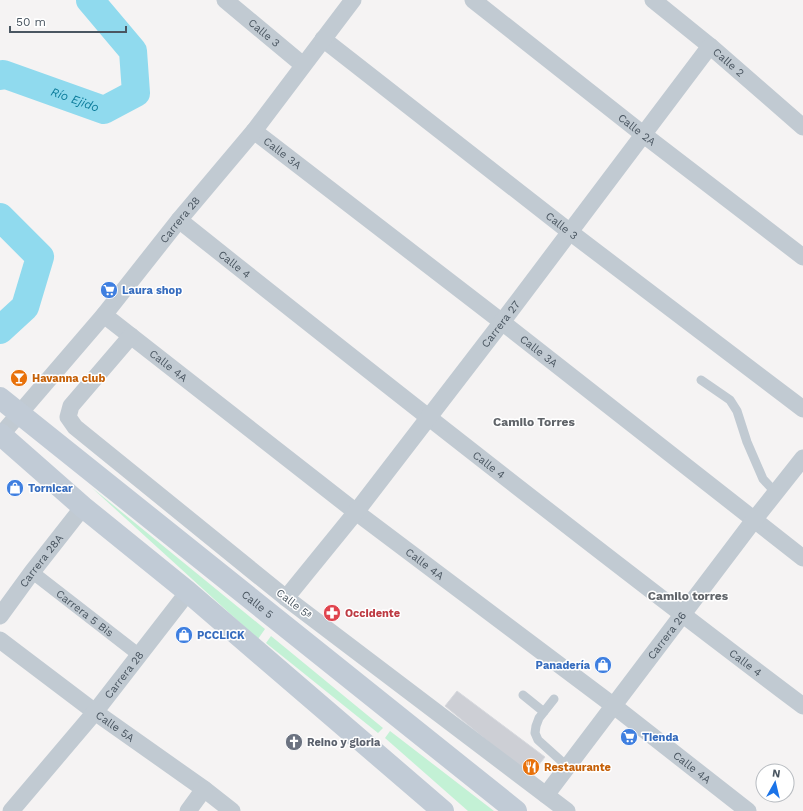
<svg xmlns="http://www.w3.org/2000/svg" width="803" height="811" viewBox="0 0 803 811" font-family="'Work Sans',sans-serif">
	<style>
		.green { fill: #c3f1d5 }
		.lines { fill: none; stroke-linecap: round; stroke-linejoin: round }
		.river { stroke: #90daee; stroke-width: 28 }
		.building { fill: #cdcfd5; stroke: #d7d9de }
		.service { stroke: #c1cad2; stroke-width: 9 }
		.pedestrian { stroke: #c1cad2; stroke-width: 13 }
		.minor { stroke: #c1cad2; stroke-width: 17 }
		.secondary { stroke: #c1cbd6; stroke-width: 22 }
		.labels { text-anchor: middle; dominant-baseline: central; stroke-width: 3; stroke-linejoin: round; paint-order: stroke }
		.street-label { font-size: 11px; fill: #4a5661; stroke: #fff }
		.shop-label { font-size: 11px; font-weight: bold; fill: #366cbe; stroke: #fff; text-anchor: start }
		.food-label { font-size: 11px; font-weight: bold; fill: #c56008; stroke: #fff; text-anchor: start }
		.health-label { font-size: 11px; font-weight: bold; fill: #be3a42; stroke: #fff; text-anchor: start }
		.worship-label { font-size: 11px; font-weight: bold; fill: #5b616d; stroke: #fff; text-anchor: start }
		.water-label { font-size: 12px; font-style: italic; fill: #0c7c9b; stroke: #fff }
		.neighbourhood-label { font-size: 12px; font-weight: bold; fill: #5f6368; stroke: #fff }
	</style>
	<rect width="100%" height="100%" fill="#f5f3f3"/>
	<path class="green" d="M91,487L265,629L258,639Z
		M271,636L383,728L378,733L266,643Z
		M390,731L494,811H468L385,738Z"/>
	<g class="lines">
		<g class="river">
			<path id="s1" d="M0,76L3,74L104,110L136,93L133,51L90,0"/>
			<path d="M0,217L40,257L25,307L0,330"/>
		</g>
	</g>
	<path class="building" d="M457,691L545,757L530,776L445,706Z"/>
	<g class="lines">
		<path class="service" d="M701,380L730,400L737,411L747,442L763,479L776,493
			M523,695L544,712
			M554,699L539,718L536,726L535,733L538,740L568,767"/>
		<path class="pedestrian" id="s2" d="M32,572L139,655"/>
		<g class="minor">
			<path id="s3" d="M225,0L303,65"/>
			<path id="s4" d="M473,0L644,135L803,257"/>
			<path id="s5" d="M653,0L710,46L803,127"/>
			<path id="s6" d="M323,39L570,232L803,409"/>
			<path id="s7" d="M254,131L502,322L803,558"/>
			<path id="s8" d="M179,220C385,384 592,547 803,706"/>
			<path id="s9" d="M104,315L356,512L614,706L748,811"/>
			<path d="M131,336L71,406L68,417L75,427L286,598L567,811"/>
			<path id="s10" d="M1,435L104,315L179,220L254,131L353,0"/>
			<path id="s11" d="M286,598L356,512L502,322L710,46"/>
			<path id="s12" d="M0,616L32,572L83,507"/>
			<path id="s13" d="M0,640L95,712L204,789L232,811"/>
			<path id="s14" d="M546,795L754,520L803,458"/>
			<path id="s15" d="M11,811L95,712L188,592"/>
			<path d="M188,811L204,789"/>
		</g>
		<g class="secondary">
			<path id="s16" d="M0,398L516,811"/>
			<path d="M0,434L83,507L188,592L443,811"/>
		</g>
	</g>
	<defs>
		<symbol id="supermarket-disc" viewBox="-11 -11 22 22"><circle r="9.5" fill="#3f7fe0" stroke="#fff"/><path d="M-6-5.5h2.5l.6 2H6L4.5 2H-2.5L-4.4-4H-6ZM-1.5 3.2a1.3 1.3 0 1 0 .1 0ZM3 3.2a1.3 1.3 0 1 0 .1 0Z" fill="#fff"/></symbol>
		<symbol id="bar-disc" viewBox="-11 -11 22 22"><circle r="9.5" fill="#e8710a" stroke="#fff"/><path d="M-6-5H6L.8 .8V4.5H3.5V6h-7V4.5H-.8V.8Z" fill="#fff"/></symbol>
		<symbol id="shop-disc" viewBox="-11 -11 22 22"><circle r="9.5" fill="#3f7fe0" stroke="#fff"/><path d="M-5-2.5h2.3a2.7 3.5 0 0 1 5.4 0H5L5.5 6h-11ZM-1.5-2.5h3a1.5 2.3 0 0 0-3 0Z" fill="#fff"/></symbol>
		<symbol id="pharmacy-disc" viewBox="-11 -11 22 22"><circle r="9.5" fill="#e0444e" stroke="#fff"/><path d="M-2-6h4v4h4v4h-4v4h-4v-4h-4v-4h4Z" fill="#fff"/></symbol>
		<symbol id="church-disc" viewBox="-11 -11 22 22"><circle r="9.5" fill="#6b7280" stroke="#fff"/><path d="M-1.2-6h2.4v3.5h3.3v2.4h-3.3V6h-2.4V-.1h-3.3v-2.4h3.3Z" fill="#fff"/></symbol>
		<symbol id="restaurant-disc" viewBox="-11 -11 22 22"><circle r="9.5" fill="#e8710a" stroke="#fff"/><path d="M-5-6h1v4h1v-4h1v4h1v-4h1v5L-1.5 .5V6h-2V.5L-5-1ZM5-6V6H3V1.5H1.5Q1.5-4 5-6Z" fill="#fff"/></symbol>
	</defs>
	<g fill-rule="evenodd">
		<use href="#supermarket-disc" x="99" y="280" width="20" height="20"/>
		<use href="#bar-disc" x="9" y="368" width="20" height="20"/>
		<use href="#shop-disc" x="5" y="478" width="20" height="20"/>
		<use href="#pharmacy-disc" x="322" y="603" width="20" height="20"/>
		<use href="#shop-disc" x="174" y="625" width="20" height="20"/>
		<use href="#shop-disc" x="593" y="655" width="20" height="20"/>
		<use href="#supermarket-disc" x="619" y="727" width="20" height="20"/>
		<use href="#church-disc" x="284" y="732" width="20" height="20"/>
		<use href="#restaurant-disc" x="521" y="757" width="20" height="20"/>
	</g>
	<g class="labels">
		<g class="street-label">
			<text stroke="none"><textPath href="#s3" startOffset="51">Calle 3</textPath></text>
			<text stroke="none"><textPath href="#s5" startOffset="98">Calle 2</textPath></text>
			<text stroke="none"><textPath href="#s4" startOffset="209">Calle 2A</textPath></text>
			<text stroke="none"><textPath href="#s7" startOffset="36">Calle 3A</textPath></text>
			<text stroke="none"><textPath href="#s10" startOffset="280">Carrera 28</textPath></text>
			<text stroke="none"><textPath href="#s6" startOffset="303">Calle 3</textPath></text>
			<text stroke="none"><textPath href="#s8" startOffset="71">Calle 4</textPath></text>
			<text stroke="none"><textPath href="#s11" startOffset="348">Carrera 27</textPath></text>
			<text stroke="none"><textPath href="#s7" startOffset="360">Calle 3A</textPath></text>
			<text stroke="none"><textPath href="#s9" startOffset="82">Calle 4A</textPath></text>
			<text stroke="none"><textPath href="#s8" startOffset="395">Calle 4</textPath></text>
			<text stroke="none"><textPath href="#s12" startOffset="69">Carrera 28A</textPath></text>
			<text stroke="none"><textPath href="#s9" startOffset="406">Calle 4A</textPath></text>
			<text stroke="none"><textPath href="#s16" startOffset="330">Calle 5</textPath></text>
			<text transform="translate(294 604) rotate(38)">Calle 5ª</text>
			<text stroke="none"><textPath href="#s2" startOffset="67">Carrera 5 Bis</textPath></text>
			<text stroke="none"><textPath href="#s14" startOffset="200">Carrera 26</textPath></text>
			<text stroke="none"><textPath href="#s8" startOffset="719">Calle 4</textPath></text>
			<text stroke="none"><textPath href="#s15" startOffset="177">Carrera 28</textPath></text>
			<text stroke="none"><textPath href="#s13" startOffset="144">Calle 5A</textPath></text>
			<text stroke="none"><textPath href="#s9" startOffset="742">Calle 4A</textPath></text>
		</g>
		<g class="shop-label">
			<text x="122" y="290">Laura shop</text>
			<text x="28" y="488">Tornicar</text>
			<text x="197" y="635">PCCLICK</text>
			<text x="590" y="665" text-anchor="end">Panadería</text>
			<text x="642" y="737">Tienda</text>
		</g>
		<g class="food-label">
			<text x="32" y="378">Havanna club</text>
			<text x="544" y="767">Restaurante</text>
		</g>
		<g class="health-label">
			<text x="345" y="613">Occidente</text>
		</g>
		<g class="worship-label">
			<text x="307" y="742">Reino y gloria</text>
		</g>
		<g class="water-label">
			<text stroke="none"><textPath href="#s1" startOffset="80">Río Ejido</textPath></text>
		</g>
		<g class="neighbourhood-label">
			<text x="534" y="422">Camilo Torres</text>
			<text x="688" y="596">Camilo torres</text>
		</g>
	</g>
	<g transform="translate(775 783) rotate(8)"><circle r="19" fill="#ffffff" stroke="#b7bbc0"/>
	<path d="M0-3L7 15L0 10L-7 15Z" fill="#1a73e8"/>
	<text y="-6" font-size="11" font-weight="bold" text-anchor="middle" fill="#4a5661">N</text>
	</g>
	<path d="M10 26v6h116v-6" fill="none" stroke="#4a5661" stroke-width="2"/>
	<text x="16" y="26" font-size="12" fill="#4a5661" stroke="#ffffff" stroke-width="3" paint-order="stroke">50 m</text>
</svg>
